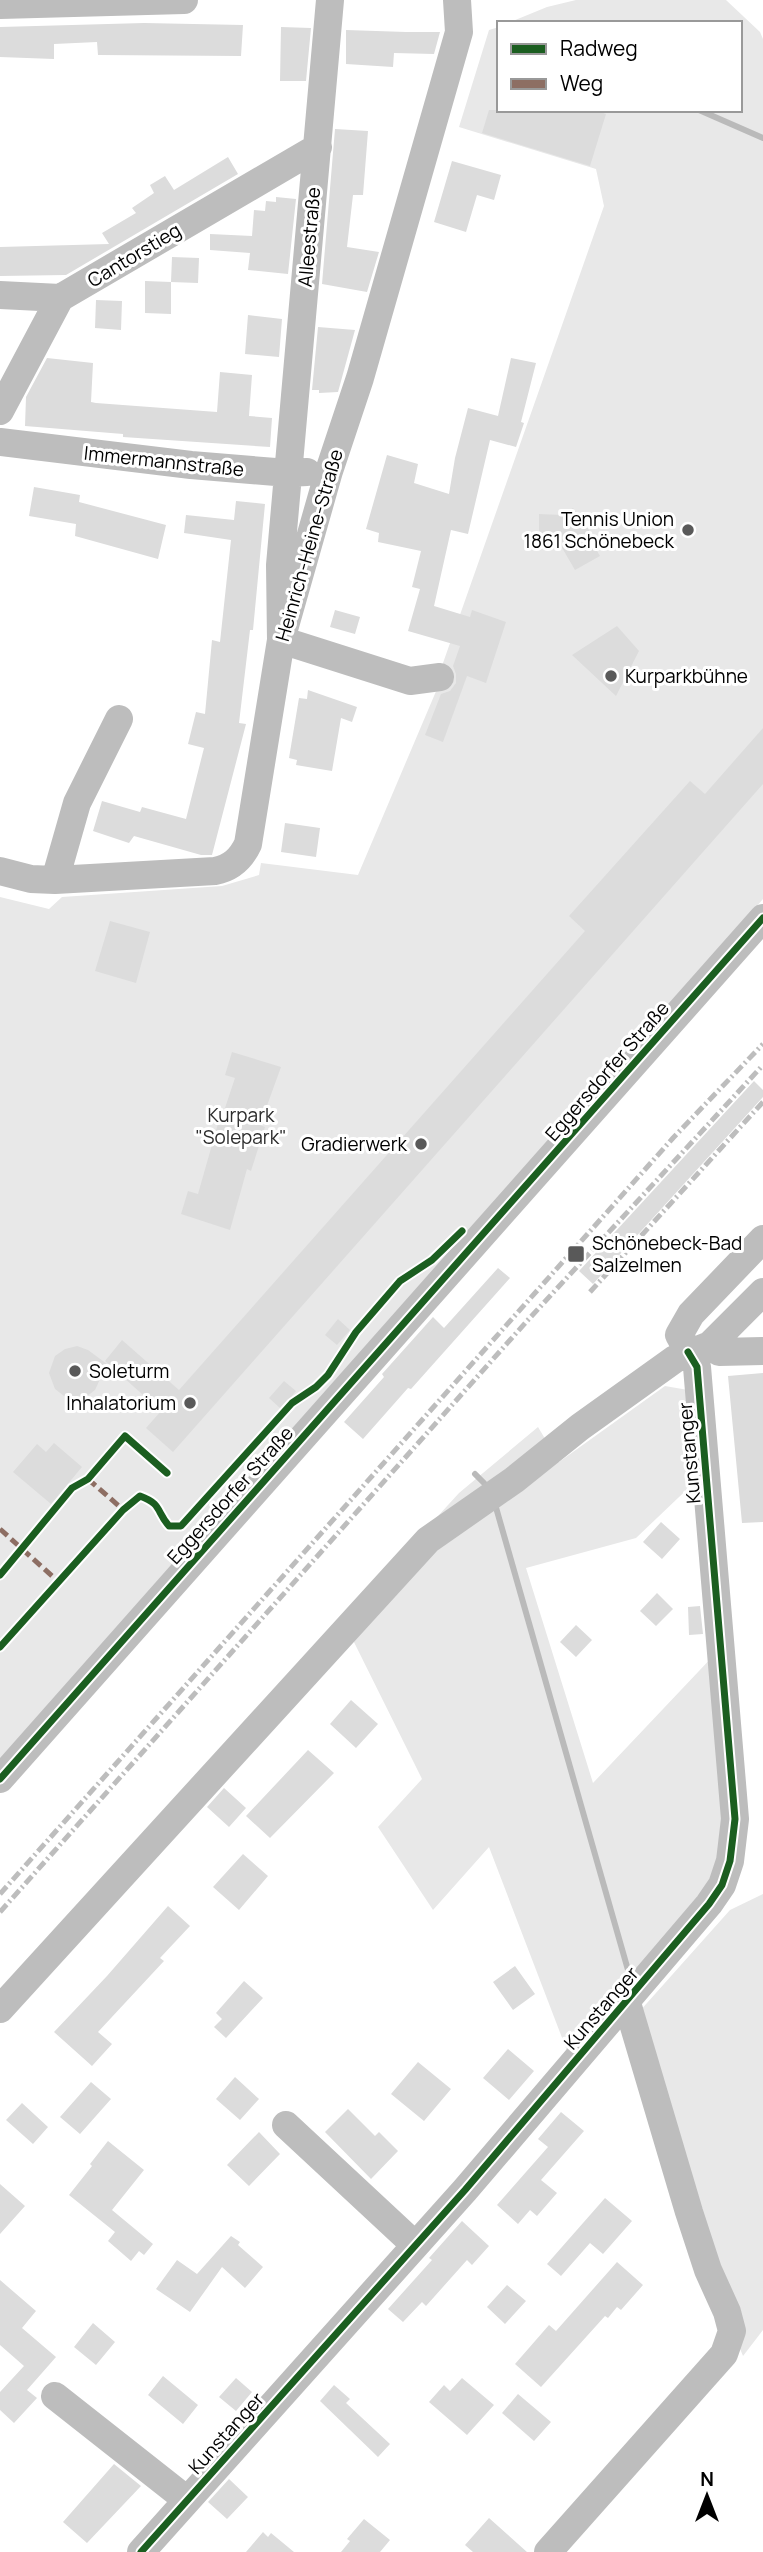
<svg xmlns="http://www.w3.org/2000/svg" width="763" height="2552" viewBox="0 0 763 2552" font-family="Manrope,sans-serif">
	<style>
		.green { fill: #e8e8e8 }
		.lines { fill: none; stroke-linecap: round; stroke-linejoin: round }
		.stream { stroke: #bababa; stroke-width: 6 }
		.building { fill: #dcdcdc }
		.minor { stroke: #bdbdbd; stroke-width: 28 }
		.rail { stroke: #bdbdbd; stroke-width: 5; stroke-dasharray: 10 3.5 2 3.5; stroke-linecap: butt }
		.quiet { stroke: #8d6e63; stroke-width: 5; stroke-dasharray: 10 5; stroke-linecap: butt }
		.cycleway-casing { stroke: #fff; stroke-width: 11 }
		.cycleway { stroke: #1b5e20; stroke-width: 7 }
		.poi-dot { fill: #595959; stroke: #fff; stroke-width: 2.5 }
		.labels { text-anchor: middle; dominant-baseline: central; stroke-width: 6; stroke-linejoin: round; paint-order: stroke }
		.street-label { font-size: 19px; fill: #000; stroke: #fff }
		.poi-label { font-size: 19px; fill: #000; stroke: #fff; text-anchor: end }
		.park-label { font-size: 19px; fill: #2d2d2d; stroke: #fff }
	</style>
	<rect width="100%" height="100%" fill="#fff"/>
	<path class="green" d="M576,0H726L760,32L763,39V899L0,1765V897L49,909L62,897L222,886L259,875L261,863L358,875L437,689L443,663L604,206L596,169L459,127L489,30L499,27V110H740V23H508L547,7Z
		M665,1386L688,1390L699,1478L636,1538L526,1568L593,1783L716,1653L727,1804L712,1887L569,2056L489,1847L433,1910L378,1827L422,1779L343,1620L459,1493L538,1427L559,1462Z
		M763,1894V2330L743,2356L692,2231L622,2031L730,1910Z"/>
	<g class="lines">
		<path class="stream" d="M699,110L763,138
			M475,1474L484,1483
			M495,1504L630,1977"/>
	</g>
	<path class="building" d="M144,23L243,25L241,56L98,55L97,42L54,44V59L0,57V27Z
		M281,27L311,28L306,81H280Z
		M346,30L406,32H440L434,54L394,53L393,67L346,64Z
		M489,110H594L606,114L590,166L482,133Z
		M335,129L368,131L363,195H353L347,247L379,252L367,292L322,284Z
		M228,157L238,174L66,275L0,276V247L109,244L102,233L136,213L132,208L154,193L150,185L165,176L174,190Z
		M452,161L501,175L494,200L477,195L466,232L434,222Z
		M276,197L296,199L288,274L248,270L250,253L210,250V234L252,236L254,210L265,211L266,201L276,202Z
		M172,257L199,258L198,283L171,282Z
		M145,281L171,282V314L145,313Z
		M96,300L122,301L121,330L95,328Z
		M248,315L282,319L279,357L245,354Z
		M318,327L355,330L338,392L319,393V390H312Z
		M47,358L93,363L91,402L96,403L217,412L220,372L252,375L249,416L272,418L270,447L123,437V434L25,426L26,397Z
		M511,358L536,363L521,422L524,423L516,447L490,440L468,534L451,530L434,606L470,617L472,610L506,622L486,683L467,676L443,742L425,735L441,694L450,691L456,683V674L453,666L460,646L408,631L420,589L412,587L421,551L378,542L379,533L366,529L387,455L418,464L414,483L449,494L455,458L468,408L498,416Z
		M34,487L80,495L79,502L166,525L158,559L75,536L76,524L29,516Z
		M236,501L265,504L253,630H250L239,723L246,724L212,855H201L134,836L129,843L93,831L102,801L140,812L142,807L186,819L204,748L188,744L196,712L205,714L212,640L220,642L231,540L184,533L186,515L234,520Z
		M573,508L589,530V537L600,556L575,570L554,534H539V514L562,515Z
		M335,610L360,617L355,634L330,627Z
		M617,626L639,651L616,696L572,655Z
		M308,690L357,707L352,722L341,718L332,771L296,765L297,760L289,758L299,698L307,699Z
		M763,728V784L173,1452L146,1428L161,1411L105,1361L122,1340L179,1390L585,931L569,916L690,781L705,794Z
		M285,823L320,828L316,857L281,852Z
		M110,921L150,932L136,983L95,971Z
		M232,1052L281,1067L260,1125L265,1127L251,1171L247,1169L230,1230L181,1214L188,1191L198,1194L221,1113L223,1114L235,1078L225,1075Z
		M754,1081L763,1090V1097L593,1284L579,1271Z
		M498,1268L510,1278L411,1389L408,1388L363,1439L344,1422L384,1377L382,1374L433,1317L444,1328Z
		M338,1319L350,1330L337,1345L325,1335Z
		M77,1346L88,1350L107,1364L95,1390L86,1397L75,1399L64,1396L55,1389L49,1373L55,1356L65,1349Z
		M763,1373V1522L742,1523L728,1376Z
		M284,1381L296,1391L281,1409L269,1398Z
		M54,1443L82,1467L51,1504L13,1472L37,1444L46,1452Z
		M661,1522L680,1539L662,1559L643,1542Z
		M657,1593L673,1609L656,1626L640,1611Z
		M700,1606L703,1634L689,1635L688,1607Z
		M576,1625L592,1640L576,1657L560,1642Z
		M351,1700L378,1724L356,1748L330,1724Z
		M308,1750L334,1773L270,1838L246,1816Z
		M224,1788L246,1808L229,1827L207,1807Z
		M243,1854L268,1876L239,1910L213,1887Z
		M168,1906L190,1926L160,1958L164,1961L98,2032L112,2044L92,2066L54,2032L107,1976Z
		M515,1966L535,1994L513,2010L493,1982Z
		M244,1981L263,1998L226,2038L214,2027L222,2019L216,2013Z
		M508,2049L534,2071L509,2100L483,2078Z
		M418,2062L451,2089L424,2121L391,2094Z
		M235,2077L259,2099L240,2120L216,2099Z
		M91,2082L111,2099L80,2134L60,2117Z
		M22,2103L48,2127L33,2144L6,2120Z
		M348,2109L375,2136L379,2132L398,2151L371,2179L325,2132Z
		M561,2112L584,2131L541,2180L557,2193L537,2216L530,2210L518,2224L497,2205L548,2147L538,2139Z
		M259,2132L280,2154L249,2186L227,2165Z
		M108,2141L144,2170L112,2210L153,2244L144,2255L139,2251L131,2261L108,2241L115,2232L69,2195L92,2166L90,2164Z
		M0,2184L25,2206L0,2234Z
		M605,2198L632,2221L603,2254L590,2243L561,2276L547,2264Z
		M462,2221L489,2246L472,2265L467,2260L426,2306L422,2302L403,2322L388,2309L432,2260L429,2258Z
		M231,2236L240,2242L238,2245L263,2267L245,2288L222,2267L190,2312L156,2289L177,2260L197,2274Z
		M617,2262L643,2285L621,2310L617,2307L608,2318L605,2316L541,2387L515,2364L549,2325L556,2331Z
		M0,2280L36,2311L22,2328L56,2357L27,2390L37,2398L14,2423L0,2410V2392L24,2366L0,2345Z
		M507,2285L526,2301L505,2324L487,2307Z
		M93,2323L115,2342L96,2365L74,2347Z
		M163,2376L198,2405L183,2424L148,2395Z
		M236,2378L252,2392L236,2411L219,2397Z
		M462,2378L494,2405L467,2435L429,2402L444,2385L450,2391Z
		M334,2385L350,2399L346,2403L390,2444L378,2457L320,2401Z
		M518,2394L551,2422L534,2441L502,2413Z
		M114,2464L141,2486L87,2543L63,2522Z
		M229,2479L248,2497L227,2519L208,2502Z
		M489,2518L527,2552H473L465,2545Z
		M364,2519L390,2540L380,2552H341L350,2541L347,2539Z
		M263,2532L268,2537L271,2533L294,2552H246Z"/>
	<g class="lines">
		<path class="minor" d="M330,0L280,565L281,640L410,681L440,677
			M0,5L184,0
			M0,295L60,298
			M0,411L60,298L318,147
			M0,442L191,465L288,473L307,472
			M0,871L31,879L55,880L215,871C231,868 241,859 248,844L281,640L329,471L360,378L459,32L457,0
			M55,880L77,803L119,719
			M710,1345L719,1352L763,1351
			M0,1779L763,918
			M0,2009L428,1540L514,1480L580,1427L675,1359L710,1345L763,1292
			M286,2125L415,2245
			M55,2396L187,2500
			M141,2552L465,2190L709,1904L722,1885L730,1861L735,1819L697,1367L679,1335L691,1314L763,1239
			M548,2552L724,2354L732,2331L727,2312L708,2270L689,2212L627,2003"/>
		<path class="rail" d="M590,1292L763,1102
			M0,1894L673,1138L763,1044
			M0,1912L527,1321L763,1065"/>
		<path class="quiet" d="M88,1479L127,1513
			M0,1529L62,1585"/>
		<defs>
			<path id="cycleway" d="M0,1575L72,1488L88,1479L125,1436L167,1473
				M0,1647L123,1510L140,1496C162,1504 156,1511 169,1526H181L292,1403L316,1387L328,1375L356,1332L400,1281L432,1260L462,1231
				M0,1779L763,918
				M141,2552L465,2190L709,1904L722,1885L730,1861L735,1819L697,1367L688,1352"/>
		</defs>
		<use href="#cycleway" class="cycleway-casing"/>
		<use href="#cycleway" class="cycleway"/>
	</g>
	<g class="poi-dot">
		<circle cx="688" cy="530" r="7"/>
		<circle cx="611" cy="676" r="7"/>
		<circle cx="421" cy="1144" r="7"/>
		<rect x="567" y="1245" width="18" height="18" rx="3.5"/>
		<circle cx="75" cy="1371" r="7"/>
		<circle cx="190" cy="1403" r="7"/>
	</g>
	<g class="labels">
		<g class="street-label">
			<text transform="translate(309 237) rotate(-85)">Alleestraße</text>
			<text transform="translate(134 255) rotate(-31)">Cantorstieg</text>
			<text transform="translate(164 461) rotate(6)">Immermannstraße</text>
			<text transform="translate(309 545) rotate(-74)">Heinrich-Heine-Straße</text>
			<text transform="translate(607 1071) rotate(-49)">Eggersdorfer Straße</text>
			<text transform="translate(689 1453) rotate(-95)">Kunstanger</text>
			<text transform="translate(230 1495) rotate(-48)">Eggersdorfer Straße</text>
			<text transform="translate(601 2008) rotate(-49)">Kunstanger</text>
			<text transform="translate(226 2433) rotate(-48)">Kunstanger</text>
		</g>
		<g class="poi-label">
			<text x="674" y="519">Tennis Union<tspan x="674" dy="22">1861 Schönebeck</tspan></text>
			<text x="625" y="676" text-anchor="start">Kurparkbühne</text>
			<text x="407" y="1144">Gradierwerk</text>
			<text x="592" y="1243" text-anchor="start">Schönebeck-Bad<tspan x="592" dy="22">Salzelmen</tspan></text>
			<text x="89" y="1371" text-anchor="start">Soleturm</text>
			<text x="176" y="1403">Inhalatorium</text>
		</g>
		<g class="park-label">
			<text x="241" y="1115">Kurpark<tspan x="241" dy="22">"Solepark"</tspan></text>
		</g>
	</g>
	<rect x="497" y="21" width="245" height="91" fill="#ffffff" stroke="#999999" stroke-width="2"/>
	<rect x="511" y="44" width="35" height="10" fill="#1b5e20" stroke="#999999" stroke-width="2"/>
	<text x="560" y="56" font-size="21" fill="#000000">Radweg</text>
	<rect x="511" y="79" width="35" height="10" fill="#8d6e63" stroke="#999999" stroke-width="2"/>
	<text x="560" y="91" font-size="21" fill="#000000">Weg</text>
	<g transform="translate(707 2496)" stroke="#ffffff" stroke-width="5" paint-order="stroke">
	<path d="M0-5L12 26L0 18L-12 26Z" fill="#000000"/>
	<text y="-10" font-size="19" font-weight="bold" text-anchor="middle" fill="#000000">N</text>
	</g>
</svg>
